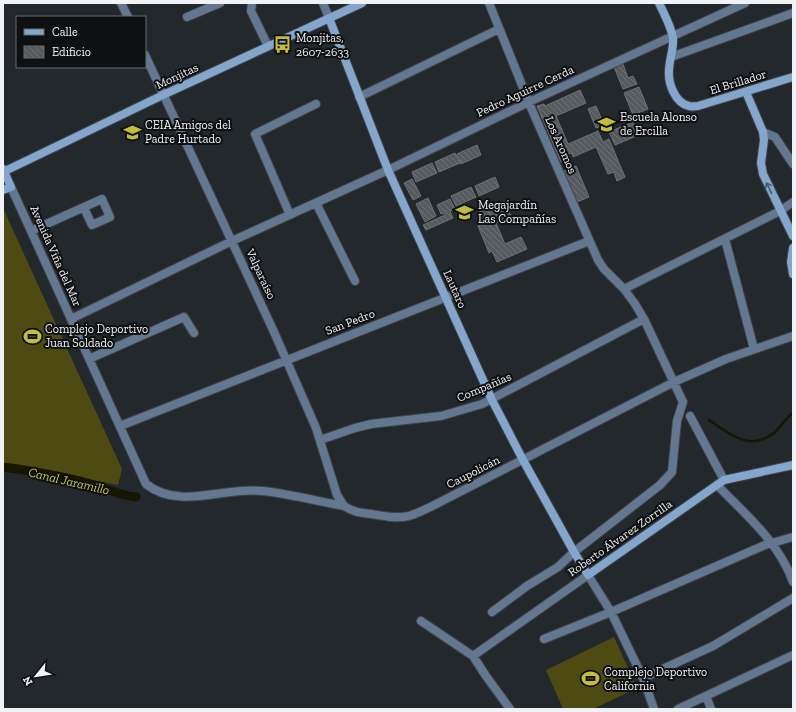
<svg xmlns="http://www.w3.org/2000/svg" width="796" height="712" viewBox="0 0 796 712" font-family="'Zilla Slab',serif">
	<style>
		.pitch { fill: #4d4b12 }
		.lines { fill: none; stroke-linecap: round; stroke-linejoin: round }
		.stream { stroke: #171601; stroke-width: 2.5 }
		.canal { stroke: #171601; stroke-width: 9 }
		.building { fill: url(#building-back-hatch); stroke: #6c7177 }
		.street-casing { stroke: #404448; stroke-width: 10 }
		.secondary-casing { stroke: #404448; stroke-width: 10 }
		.street { stroke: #637790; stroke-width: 8 }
		.secondary { stroke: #84a5cc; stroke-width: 8 }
		.oneway { stroke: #495a6f }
		.labels { text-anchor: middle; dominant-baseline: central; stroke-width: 4; stroke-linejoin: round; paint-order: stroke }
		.poi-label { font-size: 12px; fill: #f0f2f6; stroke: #0e1012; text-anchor: start }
		.street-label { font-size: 12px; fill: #f0f2f6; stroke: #0e1012 }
		.water-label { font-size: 13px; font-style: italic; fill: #c9c55a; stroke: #0e1012 }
	</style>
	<defs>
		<pattern id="building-back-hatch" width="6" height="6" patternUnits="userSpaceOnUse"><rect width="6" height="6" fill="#555a5f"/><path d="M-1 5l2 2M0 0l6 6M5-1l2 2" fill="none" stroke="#6e7277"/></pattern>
	</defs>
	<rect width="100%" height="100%" fill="#23282c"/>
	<path class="pitch" d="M3,208L122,469L118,485L3,464Z
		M614,637L637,688L593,709H563L546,670Z"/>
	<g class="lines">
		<path class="stream" d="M709,420C730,434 749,452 774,433C781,427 785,418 793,413"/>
		<path class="canal" d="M3,467C32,471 62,476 91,484C106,488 120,496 136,497"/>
	</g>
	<path class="building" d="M623,64L628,78L633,76L637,84L623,89L614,67Z
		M639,87L648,109L633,115L624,93Z
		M580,90L586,103L556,116L568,144L598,131L603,142L609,139L625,177L617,181L614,172L608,174L596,147L573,157L572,153L568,154L570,158L561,162L537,106L544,104L545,106Z
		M596,106L604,125L596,128L588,109Z
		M633,122L639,135L615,145L609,132Z
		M477,145L481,155L461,164L457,154Z
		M455,153L460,163L439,172L435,162Z
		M432,163L437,173L416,182L412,172Z
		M576,166L589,197L577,202L564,171Z
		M495,177L499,187L479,196L475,186Z
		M412,179L421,196L413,200L404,183Z
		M471,187L476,197L456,206L451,196Z
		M428,198L436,216L425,222L416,204Z
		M450,199L455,209L450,211L453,218L426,230L423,225L445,215L444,213L441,214L437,205Z
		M504,201L511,216L496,223L505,244L521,237L527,249L497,262L492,251L489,253L478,226L484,224L479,212Z"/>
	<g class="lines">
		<defs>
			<path id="street" d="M121,3L128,17
				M252,3L251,11L268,46
				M323,3L329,18
				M489,3L532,110L598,260L604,269L624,289L635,304L644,319L683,402L677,421L672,472L660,485L574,552L558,567L527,586L492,612
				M187,17L220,3
				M145,55L274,332L316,428L337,495L344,506
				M671,57L793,13
				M359,97L499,29
				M763,132L775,137L793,164
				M11,187L146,484C180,511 224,486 263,491C290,494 317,501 344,506C353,512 361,513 371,514C383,516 397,519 409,516C422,512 434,505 446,499L674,382L726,359L793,336
				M316,203L355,281
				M290,215L255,134L316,104
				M31,231L102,199L110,217L92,225L84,208
				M725,239L754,349
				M624,289L780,211L793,202
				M71,319L232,241L388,170L529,102L745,3
				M89,359L184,317L194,333
				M690,416L724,480
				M120,426L589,241
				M320,440L355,428L371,424L441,416L482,404L644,319
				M717,485C745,514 779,542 793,582
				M421,621L473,656L486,676L510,709
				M544,639L611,612L765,545L793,537
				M473,656L588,575L611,612L643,678L654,709
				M643,678L713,646L793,598
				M706,696L711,709
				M678,709L793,655"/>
			<path id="secondary" d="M659,3C664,14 671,26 673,38C674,49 669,60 669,71C668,83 675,103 689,106C692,107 695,106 698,106L793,77
				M329,18L388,170L492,400L523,460L574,552L588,575L724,480L793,465
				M746,92L763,132L764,140L761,163L763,174L793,236
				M3,169L11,187L3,190
				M3,172L163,95L362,3
				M793,248L791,262L793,274"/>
		</defs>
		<use href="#street" class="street-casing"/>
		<use href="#secondary" class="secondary-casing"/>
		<use href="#street" class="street"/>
		<use href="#secondary" class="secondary"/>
	</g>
	<defs><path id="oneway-shaft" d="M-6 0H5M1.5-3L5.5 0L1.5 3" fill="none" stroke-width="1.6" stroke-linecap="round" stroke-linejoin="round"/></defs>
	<use class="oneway" href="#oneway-shaft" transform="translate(769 188) rotate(-115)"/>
	<defs>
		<symbol id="bus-bare" viewBox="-9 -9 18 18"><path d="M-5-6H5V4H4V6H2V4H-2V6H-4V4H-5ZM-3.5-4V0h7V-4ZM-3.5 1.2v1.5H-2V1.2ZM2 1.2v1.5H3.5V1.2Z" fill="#c2bd3f" stroke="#0e1012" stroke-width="2.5" paint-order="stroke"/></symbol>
		<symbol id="school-bare" viewBox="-9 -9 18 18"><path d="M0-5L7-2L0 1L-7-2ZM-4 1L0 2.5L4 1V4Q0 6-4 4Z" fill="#c2bd3f" stroke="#0e1012" stroke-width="2.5" paint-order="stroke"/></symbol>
		<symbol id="stadium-bare" viewBox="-9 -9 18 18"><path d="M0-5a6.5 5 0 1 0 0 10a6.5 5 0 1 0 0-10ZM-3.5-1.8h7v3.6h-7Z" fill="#c2bd3f" stroke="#0e1012" stroke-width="2.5" paint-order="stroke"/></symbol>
	</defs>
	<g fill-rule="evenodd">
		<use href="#bus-bare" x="270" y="32" width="25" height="25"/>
		<use href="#school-bare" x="594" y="112" width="25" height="25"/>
		<use href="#school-bare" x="120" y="120" width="25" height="25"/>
		<use href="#school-bare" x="452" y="200" width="25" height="25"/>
		<use href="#stadium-bare" x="20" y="324" width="25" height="25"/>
		<use href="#stadium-bare" x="578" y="666" width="25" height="25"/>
	</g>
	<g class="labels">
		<g class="poi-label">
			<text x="296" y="38">Monjitas,<tspan x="296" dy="14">2607-2633</tspan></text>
			<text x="620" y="117">Escuela Alonso<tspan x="620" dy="14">de Ercilla</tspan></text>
			<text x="145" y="125">CEIA Amigos del<tspan x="145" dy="14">Padre Hurtado</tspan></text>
			<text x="478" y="205">Megajardín<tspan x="478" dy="14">Las Compañías</tspan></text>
			<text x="45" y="329">Complejo Deportivo<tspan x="45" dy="14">Juan Soldado</tspan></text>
			<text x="604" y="672">Complejo Deportivo<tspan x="604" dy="14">California</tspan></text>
		</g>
		<g class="street-label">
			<text transform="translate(177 76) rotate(-25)">Monjitas</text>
			<text transform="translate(738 82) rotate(-17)">El Brillador</text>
			<text transform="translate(525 91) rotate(-25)">Pedro Aguirre Cerda</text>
			<text transform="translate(561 145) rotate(66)">Los Aromos</text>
			<text transform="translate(56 256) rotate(66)">Avenida Viña del Mar</text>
			<text transform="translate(261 274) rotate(65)">Valparaíso</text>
			<text transform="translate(455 289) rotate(66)">Lautaro</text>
			<text transform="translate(350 322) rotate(-21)">San Pedro</text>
			<text transform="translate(484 387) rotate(-23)">Compañías</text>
			<text transform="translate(473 472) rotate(-27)">Caupolicán</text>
			<text transform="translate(620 538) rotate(-35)">Roberto Álvarez Zorrilla</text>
		</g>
		<g class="water-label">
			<text transform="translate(69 481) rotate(13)">Canal Jaramillo</text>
		</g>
	</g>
	<rect width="796" height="712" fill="none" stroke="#f0f2f6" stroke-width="8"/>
	<rect x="16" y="16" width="130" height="52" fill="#0e1012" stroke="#686a6d"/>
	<rect x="24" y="29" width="20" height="6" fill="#84a5cc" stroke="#686a6d"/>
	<text x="52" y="36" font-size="12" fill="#f0f2f6">Calle</text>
	<rect x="24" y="46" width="20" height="12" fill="url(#building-back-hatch)" stroke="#686a6d"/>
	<text x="52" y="56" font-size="12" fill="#f0f2f6">Edificio</text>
	<g transform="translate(36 676) rotate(240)" stroke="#0e1012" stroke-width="3" paint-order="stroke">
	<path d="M0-3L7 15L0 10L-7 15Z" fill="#f0f2f6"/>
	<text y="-6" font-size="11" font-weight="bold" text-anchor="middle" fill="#f0f2f6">N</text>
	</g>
</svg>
